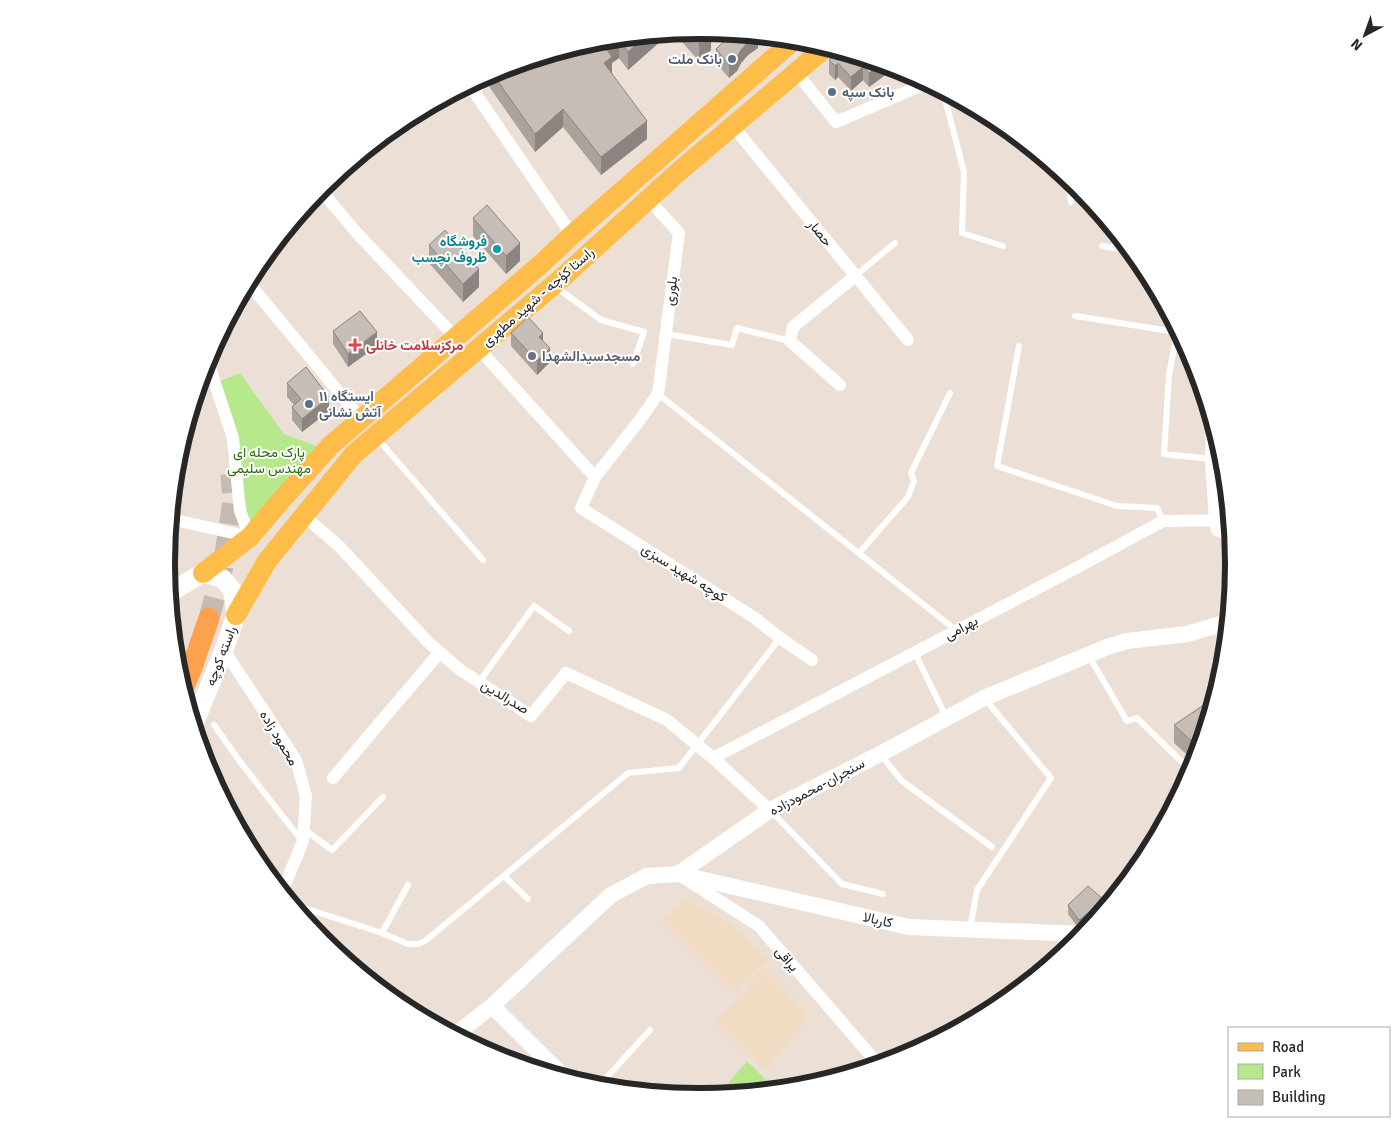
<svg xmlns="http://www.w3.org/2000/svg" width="1400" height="1127" viewBox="0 0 1400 1127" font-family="Signika,Vazirmatn,sans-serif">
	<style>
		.education { fill: #f0dcc3 }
		.green { fill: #b7e88c }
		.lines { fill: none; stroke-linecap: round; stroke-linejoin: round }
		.trunk-tunnel { stroke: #c5bbb3; stroke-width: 21; stroke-dasharray: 21 11; stroke-linecap: butt }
		.service { stroke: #fff; stroke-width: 6 }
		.minor { stroke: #fff; stroke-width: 12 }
		.tertiary { stroke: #fff; stroke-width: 16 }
		.secondary { stroke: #fff; stroke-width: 19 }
		.primary { stroke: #febd49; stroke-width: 20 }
		.trunk { stroke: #fea14c; stroke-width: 21 }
		.wall { fill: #aaa39d }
		.shaded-wall { fill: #8b8480 }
		.building { fill: #c6bdb7; stroke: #8b8480 }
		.service-dot { fill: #5c6f8a; stroke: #fff; stroke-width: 2 }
		.culture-dot { fill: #0f9aa8; stroke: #fff; stroke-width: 2 }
		.health-dot { fill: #e0444e; stroke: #fff; stroke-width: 2 }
		.worship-dot { fill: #6b7280; stroke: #fff; stroke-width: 2 }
		.labels { text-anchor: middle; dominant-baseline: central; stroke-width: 4; stroke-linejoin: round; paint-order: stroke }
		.service-label { font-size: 14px; font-weight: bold; fill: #4e5e75; stroke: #fff; text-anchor: start }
		.street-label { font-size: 14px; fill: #272727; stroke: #fff }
		.culture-label { font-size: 14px; font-weight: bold; fill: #0d838f; stroke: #fff; text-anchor: end }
		.health-label { font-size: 14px; font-weight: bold; fill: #be3a42; stroke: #fff; text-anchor: start }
		.worship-label { font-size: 14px; font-weight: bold; fill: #5b616d; stroke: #fff; text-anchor: start }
		.park-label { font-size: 14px; fill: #2f6912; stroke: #fff }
		.rim { fill: none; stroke: #272727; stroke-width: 6 }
	</style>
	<rect width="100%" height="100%" fill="#ece0d6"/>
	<path class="education" d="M684,900L713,913L745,935L768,960L733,993L661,921Z
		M764,967L810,1016L765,1072L715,1023Z"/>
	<path class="green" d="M240,373L284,434L319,447L253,526L249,520L220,381Z
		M747,1061L776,1090L718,1095Z"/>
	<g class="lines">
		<path class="trunk-tunnel" d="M209,618L223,567L233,501L231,474"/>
		<path class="service" d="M943,91L964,172L962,233L1003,246
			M1068,179L1071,202
			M1102,246L1129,250
			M855,276L895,243
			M556,287L601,320L644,332L633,364
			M1075,316L1177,332L1169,375L1164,454L1211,459H1223
			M666,334L732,345L737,328L790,341
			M1019,346L997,466L1117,506L1157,508L1163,521
			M658,394L957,631
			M376,437L483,560
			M859,553L908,497L914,481L911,473L950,393
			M915,653L946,717
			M1089,656L1127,721L1137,718L1191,771
			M479,682L534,606L569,631
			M214,725L241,763L302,841
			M880,754L902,781L992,847
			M771,811L842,884L883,894
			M305,830L332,850L383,797
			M504,876L528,899
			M292,904L382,933L408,944H418L425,941L628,773L679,768L780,638
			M970,929L977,890L1051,778L985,699
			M382,933L408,885
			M966,1024L1078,938
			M598,1087L650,1030"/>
		<path class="minor" d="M768,37L780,52
			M796,72L836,122L927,83
			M482,78L475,93L572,235
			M462,88L475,93
			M733,126L908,340
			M320,189L356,232L455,337
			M648,199L679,233L658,394L639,421L595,477L581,508L755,618L780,638L812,660
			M248,282L361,419
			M478,348L595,477
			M207,359L233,438L240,511L250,537
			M840,385L790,341L793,327L855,276
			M1212,422L1211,459L1215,521L1217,530L1231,536
			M303,515L339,546L428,642L459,669L531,716L566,673L667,720L713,758L770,810
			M171,519L250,537
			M224,650L296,760L306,796L303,841L282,892
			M713,758L1080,566L1163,521L1229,520
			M333,778L440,652
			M684,878L759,926L878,1064"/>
		<path class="tertiary" d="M678,874L909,927L1083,934
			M492,1006L564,1077
			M455,1035L492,1006L611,895L647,876L678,874L770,810L880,754L984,698L1107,647L1127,641L1187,634L1228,622"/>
		<path class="secondary" d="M169,593L203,573L223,579L233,591L236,615L224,650L194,724"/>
		<path class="primary" d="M203,573L250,537L284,497L331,445L541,264L572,235L795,39
			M236,615L267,561L354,454L563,277L676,174L826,47"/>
		<path class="trunk" d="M183,689L191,670L209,618"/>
	</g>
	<path class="wall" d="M700,30L711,50L699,61L674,33Z
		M670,33L628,70L619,58L612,63V74L647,139L601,175L563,127L535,152L490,88V74L496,70L599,42Z
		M758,36V48L748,55L741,63L737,71L729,78L716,63V49Z
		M829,60L888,66V73L869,87L863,80L851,91L838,77L835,80L829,74Z
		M473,218L520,261L506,274L473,236Z
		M429,245L479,287L463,302L429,263Z
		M333,331L377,346L348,367L333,344Z
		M511,333L543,341L550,362L537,375L511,346Z
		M287,383L329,411L302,432L292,420V407L294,405L287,397Z
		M1214,698L1195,762L1174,743V725Z
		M1068,905L1104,908L1079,929L1068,914Z"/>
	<path class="shaded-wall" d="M711,32V50L699,61V43Z
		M670,33L628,70V52L647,35Z
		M757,36H758V48L748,55L741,63L737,71L729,78V65L741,50L748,42Z
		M619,40V58L612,63V75L604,63L607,50Z
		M838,63V77L835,80V66Z
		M882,64L888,66V73L869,87V73Z
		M863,67V80L851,91V77Z
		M563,109V127L535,152V134Z
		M647,121V139L601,175V157Z
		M520,243V261L506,274V256Z
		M479,269V287L463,302V284Z
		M377,332V346L348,367V354Z
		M543,333V347L539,337Z
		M550,348V362L537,375V361Z
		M329,397V411L302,432V419Z
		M1104,900V908L1102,911L1079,929V920Z"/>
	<path class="building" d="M700,30L709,31L711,32L699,43L688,31Z
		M733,33L757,36L748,42L741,50L737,57L729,65L716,49Z
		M647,35L628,52L619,40L607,50L612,57L604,63L647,121L601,157L563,109L535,134L492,73L496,70L596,40H598L599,42L602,40Z
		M840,51L882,64L869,73L863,67L851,77L838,63L835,66L829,60Z
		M487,205L520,243L506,256L473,218Z
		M445,230L479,269L463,284L429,245Z
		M360,311L377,332L348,354L333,331Z
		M528,317L543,333L539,337L550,348L537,361L511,333Z
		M306,367L329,397L302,419L292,407L301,399L287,383Z
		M1214,698L1199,748L1174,725Z
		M1088,886L1104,900L1079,920L1068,905Z
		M703,1094L706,1096L700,1097Z"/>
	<g class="service-dot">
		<circle cx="732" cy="59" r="5"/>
		<circle cx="832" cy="92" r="5"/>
		<circle cx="309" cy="404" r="5"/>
	</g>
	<circle class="culture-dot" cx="497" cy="249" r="5"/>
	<path class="health-dot" d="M352.5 337.5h5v5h5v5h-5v5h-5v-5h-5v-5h5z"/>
	<circle class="worship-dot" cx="532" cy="356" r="5"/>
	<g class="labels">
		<g class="service-label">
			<text x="722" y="59" text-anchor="end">بانک ملت</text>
			<text x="842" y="92">بانک سپه</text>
			<text x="319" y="396">ایستگاه ۱۱<tspan x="319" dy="16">آتش نشانی</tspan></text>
		</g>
		<g class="street-label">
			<text transform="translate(820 233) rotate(51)">حصار</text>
			<text transform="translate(671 291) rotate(-83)">بلوری</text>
			<text transform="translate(538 297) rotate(-41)">راستا کؤچه - شهید مطهری</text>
			<text transform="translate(684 573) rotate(32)">کوچه شهید سبزی</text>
			<text transform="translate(961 628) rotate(-28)">بهرامی</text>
			<text transform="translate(221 656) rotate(-69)">راسته کوچه</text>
			<text transform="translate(505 697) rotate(31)">صدرالدین</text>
			<text transform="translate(279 738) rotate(59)">محمود زاده</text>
			<text transform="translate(817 787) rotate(-28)">سنجران-محمودزاده</text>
			<text transform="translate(878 920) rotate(13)">کاربالا</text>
			<text transform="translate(787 959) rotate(49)">یراقی</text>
		</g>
		<g class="culture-label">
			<text x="487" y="241">فروشگاه<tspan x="487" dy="16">ظروف نچسب</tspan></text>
		</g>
		<g class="health-label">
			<text x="366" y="345">مرکزسلامت خانلی</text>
		</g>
		<g class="worship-label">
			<text x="542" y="356">مسجدسیدالشهدا</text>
		</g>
		<g class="park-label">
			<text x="269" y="452">پارک محله ای<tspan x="269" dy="16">مهندس سلیمی</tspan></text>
		</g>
	</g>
	<path d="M0 0H1400V1127H0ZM699 39H701A524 524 0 0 1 1225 563V564A524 524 0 0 1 701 1088H699A524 524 0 0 1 175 564V563A524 524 0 0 1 699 39Z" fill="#fff" fill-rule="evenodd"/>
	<path class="rim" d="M699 39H701A524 524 0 0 1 1225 563V564A524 524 0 0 1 701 1088H699A524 524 0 0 1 175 564V563A524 524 0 0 1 699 39Z"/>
	<rect x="1228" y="1027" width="162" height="90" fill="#ffffff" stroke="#a9a9a9"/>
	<rect x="1238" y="1043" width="25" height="8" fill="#febd49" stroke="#a9a9a9"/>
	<text x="1272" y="1052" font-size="15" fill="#272727">Road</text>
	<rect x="1238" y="1064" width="25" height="15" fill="#b7e88c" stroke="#a9a9a9"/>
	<text x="1272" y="1077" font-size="15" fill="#272727">Park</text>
	<rect x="1238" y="1090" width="25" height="15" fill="#c6bdb7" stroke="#a9a9a9"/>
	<text x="1272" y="1102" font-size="15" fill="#272727">Building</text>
	<g transform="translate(1365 35) rotate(221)" stroke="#ffffff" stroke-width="4" paint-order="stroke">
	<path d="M0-4L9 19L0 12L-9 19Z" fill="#272727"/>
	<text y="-8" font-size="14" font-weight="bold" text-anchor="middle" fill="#272727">N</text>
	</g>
</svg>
